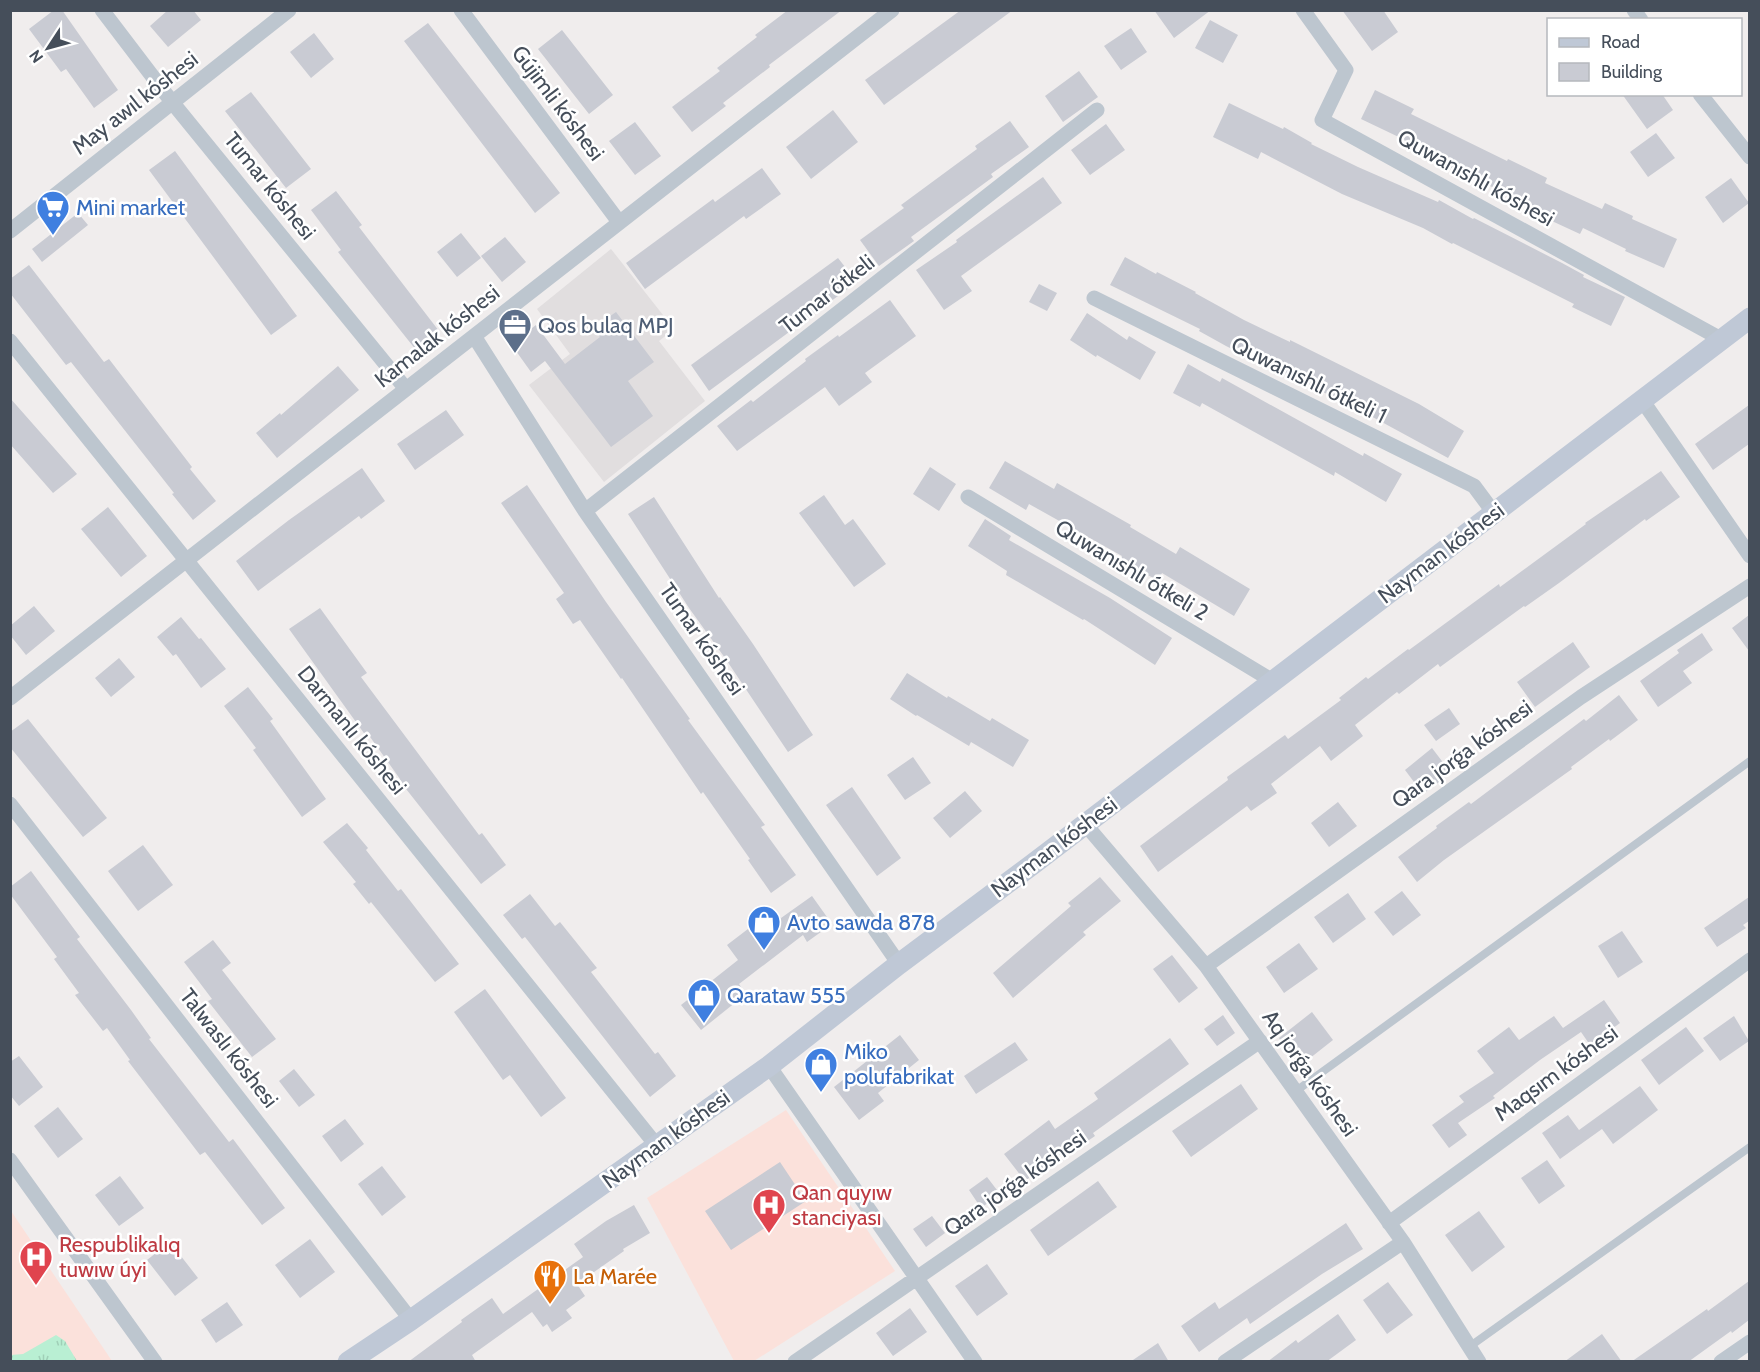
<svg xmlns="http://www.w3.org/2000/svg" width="1760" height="1372" viewBox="0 0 1760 1372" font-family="Cabin,sans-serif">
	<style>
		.education { fill: #e1dedf }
		.medical { fill: #fbe1db }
		.grass { fill: url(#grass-tufts) }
		.building { fill: #c9cbd3 }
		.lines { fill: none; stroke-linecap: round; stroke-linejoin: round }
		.service { stroke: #bdc6cf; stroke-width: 8 }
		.minor { stroke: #bdc6cf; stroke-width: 15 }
		.secondary { stroke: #bfc8d6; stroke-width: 21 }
		.labels { text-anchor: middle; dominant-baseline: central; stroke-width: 5; stroke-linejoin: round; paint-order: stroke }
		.street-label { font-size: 22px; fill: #454e5a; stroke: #fff }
		.shop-label { font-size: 22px; fill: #366cbe; stroke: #fff; text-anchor: start }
		.service-label { font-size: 22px; fill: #4e5e75; stroke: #fff; text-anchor: start }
		.health-label { font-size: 22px; fill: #be3a42; stroke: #fff; text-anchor: start }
		.food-label { font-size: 22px; fill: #c56008; stroke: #fff; text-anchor: start }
	</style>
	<defs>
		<pattern id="grass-tufts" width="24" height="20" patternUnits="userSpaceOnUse" patternTransform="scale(1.5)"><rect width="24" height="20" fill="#b9efd3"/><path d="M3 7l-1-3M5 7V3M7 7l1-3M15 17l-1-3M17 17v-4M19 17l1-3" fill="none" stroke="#a0cfb7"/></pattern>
	</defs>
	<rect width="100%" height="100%" fill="#f0eded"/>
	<path class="education" d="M611,249L674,329L659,341L705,401L604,482L529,385L570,354L537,309Z"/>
	<path class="medical" d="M786,1110L895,1271L754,1361H734L647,1198Z
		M11,1211L112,1361H11Z"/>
	<path class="grass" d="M56,1335L65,1341L77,1361H11V1355L23,1354Z"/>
	<path class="building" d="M54,10H62L118,90L94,108L66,69L61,72L29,29Z
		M168,10H193L201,20L168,47L150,26Z
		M788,10H842L769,65L770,67L723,103L726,106L692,132L672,107L720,71L717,68L757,37L755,35Z
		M961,10H1013L884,105L865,80Z
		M1154,10H1211L1174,38Z
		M1342,10H1383L1398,32L1372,51Z
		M1210,20L1238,35L1223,63L1195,48Z
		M428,23L560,193L535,213L404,41Z
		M1131,28L1147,52L1121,70L1104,46Z
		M562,30L613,95L589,114L538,49Z
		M314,33L334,59L311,78L290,52Z
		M1079,71L1098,97L1063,122L1045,96Z
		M1375,90L1414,109L1411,114L1507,161L1508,159L1547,178L1545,183L1602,209L1605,203L1633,216L1632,219L1677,239L1664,268L1625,251L1626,249L1583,228L1580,234L1541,216L1543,211L1403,145L1405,140L1361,119Z
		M251,92L311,169L286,188L225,111Z
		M1622,94H1662L1673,110L1647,129Z
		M1229,103L1283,129L1284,127L1312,143L1311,144L1358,167L1438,202L1439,200L1473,219L1474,218L1562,263L1584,275L1583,277L1625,297L1611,326L1572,307L1574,304L1453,243L1452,244L1423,228L1342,194L1261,152L1258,159L1213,137Z
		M833,110L858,142L811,179L786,147Z
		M1010,121L1029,147L991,174L993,177L911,237L914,241L879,266L860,240L904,208L901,205L977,149L975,146Z
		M635,122L661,156L635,175L609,141Z
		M1106,124L1125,150L1090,175L1071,150Z
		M1656,133L1675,158L1648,177L1630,152Z
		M175,151L297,316L271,335L149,170Z
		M762,168L781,194L746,219L744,216L645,289L626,263L713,199L715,202Z
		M1043,177L1062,203L961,276L972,291L944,310L916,270L957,242L956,240Z
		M1731,178L1749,203L1723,223L1705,197Z
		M336,191L362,225L359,227L439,331L416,350L338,252L341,250L311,210Z
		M78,213L88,225L42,262L32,249Z
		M461,233L481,258L457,277L437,252Z
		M505,237L526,262L502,282L481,256Z
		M1125,257L1156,274L1157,272L1196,292L1195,293L1244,320L1290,342V340L1419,404L1464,431L1448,458L1367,414L1269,365L1268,367L1226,346L1199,331L1200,329L1110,285Z
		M838,258L857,282L709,391L691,365Z
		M29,265L104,362L109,359L192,467L190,469L216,501L193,520L172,494L174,493L71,362L66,365L10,293V279Z
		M1039,284L1057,293L1047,311L1029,302Z
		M890,300L916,336L865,373L872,382L839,406L825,387L737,451L717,426L751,400L753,402L806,361L805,359L838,335L839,337Z
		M616,312L654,362L628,381L653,416L611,447L545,361L531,372L511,344L536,325L565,364L600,337L593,328Z
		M1087,313L1127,340L1129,336L1156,352L1140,380L1097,355L1096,357L1070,340Z
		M1188,364L1220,382L1222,378L1363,456L1364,453L1402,474L1386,502L1335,472L1334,476L1202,403L1200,407L1173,393Z
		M338,366L359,390L277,458L256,433L280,413L281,415Z
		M10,398L77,474L53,493L10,444Z
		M1749,405V444L1713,470L1695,444Z
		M446,410L464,435L415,470L397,444Z
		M1005,461L1054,489L1057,483L1131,525L1130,527L1176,554L1180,547L1250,589L1234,616L1162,573L1158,581L1121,559L1122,556L1029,504L1026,510L989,488Z
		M930,467L956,484L939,511L913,494Z
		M362,468L385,501L361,519L359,516L258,591L236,561L289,520Z
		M1661,471L1680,497L1646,521L1645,519L1559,583L1525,607L1524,606L1440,667L1438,664L1399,694L1397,692L1355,725L1363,736L1331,761L1320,746L1271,784L1277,793L1251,811L1247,806L1158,872L1140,846L1228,780L1227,777L1285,735L1288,739L1341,700L1339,698L1366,677L1368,679L1408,649L1409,650L1499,584L1500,587L1586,524L1585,523Z
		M527,485L606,602L690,719L688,720L765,825L761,827L796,875L771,893L748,860L750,859L703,792L701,794L622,678L621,679L580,620L573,624L556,599L564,593L501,503Z
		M824,495L845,525L853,519L886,564L854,587L799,513Z
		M654,497L719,598L720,597L753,644L813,735L788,752L725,658L689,608L628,514Z
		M108,507L147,556L121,577L81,529Z
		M985,519L1011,536L1009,540L1110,598L1172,638L1155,665L1084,619L1083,620L1006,575L1007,571L968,546Z
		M34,606L55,631L26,655L10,635V626Z
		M320,608L367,673L361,677L479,835L482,833L506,865L481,884L399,780L400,779L368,734L366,736L289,629Z
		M1749,615V651L1732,628Z
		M181,617L199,639L201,638L226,669L201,688L176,654L173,656L157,637Z
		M1702,633L1713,650L1683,671L1692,683L1658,707L1640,681L1679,653L1677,650Z
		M1573,642L1590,667L1535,707L1517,682Z
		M119,658L135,677L111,697L95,678Z
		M907,673L947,698L948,696L990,721L992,718L1029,740L1013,767L971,742L969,746L917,715L916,716L890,699Z
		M248,687L273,719L270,721L326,799L302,817L253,750L256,748L224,706Z
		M1619,695L1638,720L1610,741L1609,739L1571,767L1572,769L1444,860L1417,882L1398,857L1437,828L1436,826L1469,802L1471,804L1584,719L1586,721Z
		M1449,708L1460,724L1436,741L1424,725Z
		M28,719L107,818L83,837L10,747V732Z
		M1432,748L1451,773L1423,794L1405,770Z
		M913,757L931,783L905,800L887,775Z
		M852,787L901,858L877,876L826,805Z
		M965,791L982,811L950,838L933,818Z
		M1338,802L1357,826L1329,847L1311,823Z
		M347,823L368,848L366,850L398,891L401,889L459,964L435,982L371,902L369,904L353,884L356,882L323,842Z
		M143,845L173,885L138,911L108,871Z
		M31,871L80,937L77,939L131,1010L151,1038L149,1039L229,1142L233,1139L285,1208L262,1225L205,1152L200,1155L128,1061L130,1060L107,1028L103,1031L75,995L79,993L54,959L57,957L10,894V887Z
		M1100,877L1121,901L1083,932L1086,935L1013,998L993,973L1071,906L1068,903Z
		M1402,891L1421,915L1393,936L1374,912Z
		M1348,893L1366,919L1333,943L1314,917Z
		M530,894L555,926L560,922L597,968L591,972L655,1054L658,1052L676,1076L650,1097L525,937L522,939L503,915Z
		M812,896L832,924L807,942L803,935L739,984L746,994L701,1030L681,1005L738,960L727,945L774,909L781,918Z
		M1749,897V921L1743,925L1746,928L1717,947L1704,928Z
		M1622,931L1643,962L1618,978L1598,946Z
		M213,940L231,963L222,970L276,1039L252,1057L208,1001L212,999L184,962Z
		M1299,943L1318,969L1284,993L1266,967Z
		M1172,955L1198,988L1179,1003L1153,969Z
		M485,989L566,1098L541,1117L510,1075L503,1080L454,1012Z
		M1604,1000L1620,1023L1590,1045L1581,1032L1540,1060L1493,1096L1495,1098L1458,1123L1467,1135L1449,1148L1432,1125L1464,1102L1459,1096L1494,1073L1477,1051L1509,1027L1519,1040L1554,1016L1563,1028Z
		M1312,1012L1333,1040L1300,1066L1279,1038Z
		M1223,1015L1235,1033L1217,1046L1204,1029Z
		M1734,1016L1749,1041L1720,1061L1703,1038Z
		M1686,1027L1704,1051L1659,1085L1641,1060Z
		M900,1035L919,1060L878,1093L884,1101L859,1120L834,1087Z
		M1170,1038L1189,1064L1093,1133L1095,1136L1076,1149L1073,1145L1025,1181L1004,1154L1049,1120L1055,1129L1098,1099L1094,1093Z
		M1015,1042L1028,1060L976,1094L964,1076Z
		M19,1056L43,1087L19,1106L10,1095V1062Z
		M294,1069L315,1095L299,1107L279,1081Z
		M1241,1084L1258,1109L1191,1157L1172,1131Z
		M1640,1086L1658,1110L1613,1144L1602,1129L1560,1159L1542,1133L1568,1115L1579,1130Z
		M58,1107L83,1139L58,1158L34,1126Z
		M345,1119L364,1144L341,1162L322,1136Z
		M1547,1160L1565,1186L1539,1204L1521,1178Z
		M780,1162L806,1201L731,1250L705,1211Z
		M382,1166L406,1197L382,1216L358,1184Z
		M120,1176L144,1208L119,1226L95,1195Z
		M987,1177L1000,1194L981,1208L969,1190Z
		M1098,1181L1117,1207L1048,1256L1030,1230Z
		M634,1205L650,1233L623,1249L624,1251L577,1284L585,1296L566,1310L572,1318L552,1332L547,1324L543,1327L532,1312L472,1355L476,1362H408L462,1322L461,1320L492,1298L503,1314L583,1257L574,1244L606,1221Z
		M1479,1211L1505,1247L1472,1272L1445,1235Z
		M932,1216L945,1233L926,1247L913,1229Z
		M1346,1223L1363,1249L1322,1274L1250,1324L1247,1318L1199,1352L1181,1326L1215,1302L1219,1309Z
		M310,1239L335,1272L300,1298L275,1265Z
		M170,1242L198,1278L175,1296L147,1260Z
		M987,1264L1008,1294L977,1316L955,1286Z
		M1749,1281V1320L1732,1333L1731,1331L1688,1362H1631L1707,1309L1708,1311Z
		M1388,1282L1413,1315L1387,1334L1363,1300Z
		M227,1302L243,1325L216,1343L201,1320Z
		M910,1308L927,1332L893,1356L876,1333Z
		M1338,1314L1356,1340L1326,1362H1267L1296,1340L1298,1343Z
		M1602,1334L1622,1362H1564Z
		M1158,1343L1169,1362H1130Z"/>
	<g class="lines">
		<path class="service" d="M1296,1091L1750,761
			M1469,1347L1750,1147"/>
		<path class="minor" d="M102,10L172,102L406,389
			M461,10L619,222
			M1303,10L1346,70L1322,120L1721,339
			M1634,10L1641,20
			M1700,94L1750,157
			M10,231L289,10
			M1094,298L1474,486L1494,513
			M474,336L585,511L899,964
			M10,341L657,1146
			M1642,400L1750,556
			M968,497L1273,681
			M585,511L1097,110
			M10,698L892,10
			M10,804L411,1320
			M1085,824L1206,966L1403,1242L1479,1362
			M1206,966L1581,697L1750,586
			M769,1066L975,1362
			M10,1160L155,1362
			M1389,1223L1750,960
			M795,1362L1260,1041
			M1225,1362L1403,1242
			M1721,1362L1750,1342"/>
		<path class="secondary" d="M348,1362L411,1320L769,1066L899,964L1033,864L1750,318"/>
	</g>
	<defs>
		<symbol id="supermarket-pin" viewBox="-11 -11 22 30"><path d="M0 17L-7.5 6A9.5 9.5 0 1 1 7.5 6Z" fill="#3f7fe0" stroke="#fff"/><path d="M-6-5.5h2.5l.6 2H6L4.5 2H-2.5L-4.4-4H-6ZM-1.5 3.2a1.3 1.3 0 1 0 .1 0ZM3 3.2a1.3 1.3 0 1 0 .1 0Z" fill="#fff"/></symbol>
		<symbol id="office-pin" viewBox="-11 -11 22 30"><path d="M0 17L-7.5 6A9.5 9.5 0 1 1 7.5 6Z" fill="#5c6f8a" stroke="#fff"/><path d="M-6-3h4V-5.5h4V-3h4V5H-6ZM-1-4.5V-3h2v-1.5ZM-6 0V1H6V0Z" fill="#fff"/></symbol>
		<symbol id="shop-pin" viewBox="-11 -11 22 30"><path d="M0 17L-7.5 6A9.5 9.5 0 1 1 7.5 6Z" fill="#3f7fe0" stroke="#fff"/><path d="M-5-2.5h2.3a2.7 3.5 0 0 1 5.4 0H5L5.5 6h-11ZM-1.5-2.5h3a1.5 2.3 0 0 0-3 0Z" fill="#fff"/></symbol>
		<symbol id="hospital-pin" viewBox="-11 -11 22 30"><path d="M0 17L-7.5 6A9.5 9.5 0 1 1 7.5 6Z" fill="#e0444e" stroke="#fff"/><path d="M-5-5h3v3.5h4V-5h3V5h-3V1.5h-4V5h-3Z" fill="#fff"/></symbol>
		<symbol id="restaurant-pin" viewBox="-11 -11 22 30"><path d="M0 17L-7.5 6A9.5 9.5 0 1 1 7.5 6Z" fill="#e8710a" stroke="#fff"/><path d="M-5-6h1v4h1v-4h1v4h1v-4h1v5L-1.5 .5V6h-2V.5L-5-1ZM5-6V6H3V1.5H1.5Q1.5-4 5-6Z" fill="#fff"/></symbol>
	</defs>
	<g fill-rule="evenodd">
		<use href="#supermarket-pin" x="34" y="188" width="38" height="52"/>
		<use href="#office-pin" x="496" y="306" width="38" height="52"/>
		<use href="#shop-pin" x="745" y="903" width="38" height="52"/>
		<use href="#shop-pin" x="685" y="976" width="38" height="52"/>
		<use href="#shop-pin" x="802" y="1045" width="38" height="52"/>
		<use href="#hospital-pin" x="750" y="1186" width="38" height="52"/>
		<use href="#hospital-pin" x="17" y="1238" width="38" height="52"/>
		<use href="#restaurant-pin" x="531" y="1257" width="38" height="52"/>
	</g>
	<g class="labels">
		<g class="street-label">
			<text transform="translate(135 103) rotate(-38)">May awıl kóshesi</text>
			<text transform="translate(558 103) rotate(53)">Gújimli kóshesi</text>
			<text transform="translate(1476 178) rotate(29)">Quwanıshlı kóshesi</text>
			<text transform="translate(270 186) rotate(51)">Tumar kóshesi</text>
			<text transform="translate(827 294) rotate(-38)">Tumar ótkeli</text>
			<text transform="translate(437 336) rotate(-38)">Kamalak kóshesi</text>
			<text transform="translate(1309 380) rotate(26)">Quwanıshlı ótkeli 1</text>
			<text transform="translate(1441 553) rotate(-37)">Nayman kóshesi</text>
			<text transform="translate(1132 570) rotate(31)">Quwanıshlı ótkeli 2</text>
			<text transform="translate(702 639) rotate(55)">Tumar kóshesi</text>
			<text transform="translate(352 730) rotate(51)">Darmanlı kóshesi</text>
			<text transform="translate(1462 754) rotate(-36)">Qara jorǵa kóshesi</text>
			<text transform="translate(1054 847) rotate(-37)">Nayman kóshesi</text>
			<text transform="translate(229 1048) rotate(52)">Talwaslı kóshesi</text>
			<text transform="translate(1310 1073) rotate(55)">Aq jorǵa kóshesi</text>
			<text transform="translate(1556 1073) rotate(-36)">Maqsım kóshesi</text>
			<text transform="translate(666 1139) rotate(-36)">Nayman kóshesi</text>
			<text transform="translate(1015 1183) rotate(-35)">Qara jorǵa kóshesi</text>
		</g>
		<g class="shop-label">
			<text x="76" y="207">Mini market</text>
			<text x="787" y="922">Avto sawda 878</text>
			<text x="727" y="995">Qarataw 555</text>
			<text x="844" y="1051">Miko<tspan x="844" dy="25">polufabrikat</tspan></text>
		</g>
		<g class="service-label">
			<text x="538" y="325">Qos bulaq MPJ</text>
		</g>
		<g class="health-label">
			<text x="792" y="1192">Qan quyıw<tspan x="792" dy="25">stanciyası</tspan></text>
			<text x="59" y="1244">Respublikalıq<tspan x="59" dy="25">tuwıw úyi</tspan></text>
		</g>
		<g class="food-label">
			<text x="573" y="1276">La Marée</text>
		</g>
	</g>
	<rect width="1760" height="1372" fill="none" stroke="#454e5a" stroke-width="24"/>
	<rect x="1547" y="18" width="195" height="78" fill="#ffffff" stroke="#b5b8bd" stroke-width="1.5"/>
	<rect x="1559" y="38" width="30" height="9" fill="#bfc8d6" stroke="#b5b8bd" stroke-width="1.5"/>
	<text x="1601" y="48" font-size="18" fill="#454e5a">Road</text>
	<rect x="1559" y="63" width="30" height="18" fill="#c9cbd3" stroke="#b5b8bd" stroke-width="1.5"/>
	<text x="1601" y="78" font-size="18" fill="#454e5a">Building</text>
	<g transform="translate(48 48) rotate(234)" stroke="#ffffff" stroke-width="4.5" paint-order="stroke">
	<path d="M0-4.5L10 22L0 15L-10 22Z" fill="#454e5a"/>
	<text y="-9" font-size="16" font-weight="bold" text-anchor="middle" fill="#454e5a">N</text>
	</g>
</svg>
